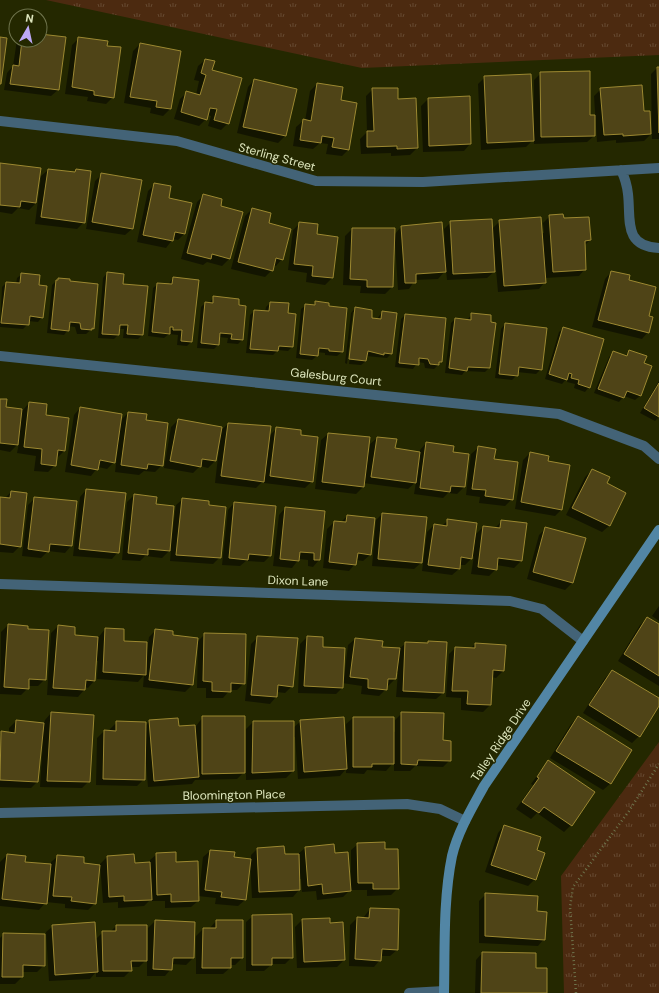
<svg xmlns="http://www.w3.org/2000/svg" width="659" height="993" viewBox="0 0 659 993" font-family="'DM Sans',sans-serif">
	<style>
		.grass { fill: url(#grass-tufts) }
		.shadow { fill: #0007 }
		.building { fill: #4f4417; stroke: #9c8831 }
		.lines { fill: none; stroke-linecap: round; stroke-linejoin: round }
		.path { stroke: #6e744c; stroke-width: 2.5; stroke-dasharray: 1 3; stroke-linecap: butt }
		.street { stroke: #436377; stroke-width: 10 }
		.secondary { stroke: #5286a5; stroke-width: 10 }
		.labels { text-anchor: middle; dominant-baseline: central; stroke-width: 3; stroke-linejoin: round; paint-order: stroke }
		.street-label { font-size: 12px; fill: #dfe7be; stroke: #242800 }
	</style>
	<defs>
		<pattern id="grass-tufts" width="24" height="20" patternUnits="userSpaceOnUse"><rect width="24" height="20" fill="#4c2a10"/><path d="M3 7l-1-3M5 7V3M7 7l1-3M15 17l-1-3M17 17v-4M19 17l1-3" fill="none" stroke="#654931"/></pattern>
	</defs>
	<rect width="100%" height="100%" fill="#242800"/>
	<path class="grass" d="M46,0H659V55L362,68Z
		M659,742V993H564L561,876Z"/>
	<path class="shadow" d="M40,35L58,90L51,96L4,90L7,73L13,66L17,40H40Z
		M79,38L106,46L113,97L106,104L87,101L88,97L65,94L72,45Z
		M140,44L170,109L163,116L150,113L151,108L124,103L133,51Z
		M205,60L211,71L228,123L221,130L208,126L211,116L207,115L206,119L199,126L174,119L180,99L187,92L196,95L199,81L194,80L198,66Z
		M657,68H659V139H652L651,74Z
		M541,73L589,116L594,136L587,142L534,144V139L526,147L481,150L478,84L485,77L534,129V80Z
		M254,80L295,89L285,136L278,143L237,133L248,87Z
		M317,84L339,101L349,149L342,156L326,154L328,144L320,143L313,149L293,146L296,127L303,121H305L310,91Z
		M373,89L397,100L417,148L410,155L391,156V153L361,154L360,139L367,132L366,96Z
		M601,89L643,113L651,134L644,141L616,143V140L597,142L594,96Z
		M428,99L470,144L464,151L423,152L421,106Z
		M0,164L36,203L29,210L18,208L12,214L0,212Z
		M48,170L73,173L76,170L84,222L77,229L35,224L41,176Z
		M102,174L132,229L125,235L86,229L95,181Z
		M155,184L167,199L185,233L178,240L173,239L166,248L137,242L148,191Z
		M204,195L219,207L242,213L229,259L222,266L207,262L203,265L181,259L197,202Z
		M252,209L267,224L282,259L276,266H273L272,270L265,277L231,269L245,216Z
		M550,216L563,219L590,240L584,246L585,269L579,276L545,278V282L539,289L498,292L496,270L487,278L447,280L446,270L438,279L415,280L409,289L398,290L395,243H394L392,287L385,294L360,293L361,286L343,285L345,236L352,229L394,235L401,227L445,252L444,229L451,222L492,229L500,221L542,233H544L543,223Z
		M300,223L316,235L332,278L325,285L306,282L307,273L288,270L293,230Z
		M611,272L627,280L648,316V332L642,339L592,327L605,279Z
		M107,273L122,284L142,335L138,339L123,338L124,329H119L118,335L114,339L98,338L103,278Z
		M22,274L38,286L42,317L38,322L28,321V324L23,329L0,327L2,287L6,283L16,284L17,278Z
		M173,278L191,342L187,346L177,345L178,335L169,334L164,338L148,336L153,288L158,284L168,285Z
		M58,279L93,328L86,334H77L75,327L68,326V330L64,335L47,333L52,285Z
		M214,297L242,340L238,344L227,343L228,338L219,337L218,345L214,349L197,348L201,307L205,303H209Z
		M316,302L328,307L346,309L342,352L337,356L325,355V353L317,352V356L312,360L296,358L301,309L306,305H313Z
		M270,303L286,314L292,347L288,351L278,350L273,355L246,353L250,315L254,311L265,312L266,307Z
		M355,308L371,319H377L382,312L391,354L387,358L366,356V361L361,365L349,364L355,312H353L347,364L345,363L351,313Z
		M472,314L489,323V368L485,372L465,371L462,375L445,373L451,323L455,319L467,320Z
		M405,315L441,362L434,369L425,368L424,363L418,362L413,369L395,367L401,319Z
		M505,324L541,369L536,374L517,372V375L512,380L495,378L501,329Z
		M564,328L589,387L585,392L574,388L575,384L567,382L569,376L562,384L545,379L559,332Z
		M630,351L643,364L650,367L640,396L635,400L624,396L619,402L594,393L609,357L613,352L625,356Z
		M659,381V417L655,421L640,413Z
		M0,400L5,408L23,410L29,403L45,416L68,418L64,451L57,458L55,465L48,472L34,471L36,456L17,453L19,443L10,452L0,450Z
		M80,408L120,421L128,413L145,421L162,465L155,472L144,471L139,475L115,472L118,447H116L114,462L107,469L98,467L91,476L65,472L74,415Z
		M178,420L220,431L228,424L253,427L269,436L277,428L312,481L305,488L264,483V480L256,488L215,483L219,448H217L215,461L208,468L200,466L193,473L164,468L171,427Z
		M328,434L367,452H369L370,444L377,438L394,449L419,453L420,450L426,443L452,453L468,455L464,487L457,494L448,493L443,498L414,494L416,482L408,489L363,483V487L356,494L315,489L321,440Z
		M478,448L493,459L512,499L505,506L479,503L480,497L466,495L471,454Z
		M530,453L547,462L562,509L555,516L515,509L523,460Z
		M592,470L606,484L625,493L609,526L602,532L566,515L585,477Z
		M86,490L118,552L112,559L73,556L80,497Z
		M11,492L20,546L13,553L0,552V498L4,499Z
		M134,495L155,505L171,535H172L176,505L183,499L220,557L213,564L170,561L171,549L162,558L145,556L140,561L122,560L127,502Z
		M35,498L71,546L65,553L48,551L41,558L22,556L28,505Z
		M234,503L270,556L264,562L246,561L240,566L222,565L228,510Z
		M285,508L324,512L319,560L313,567L308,566V560L299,559L292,568L273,566L279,515Z
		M382,514L421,563L414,569L372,566L376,520Z
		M347,516L370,555L363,561L356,560L355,564L349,571L323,568L327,529L334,522L340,523Z
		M448,520L475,535L483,527L495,528L502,521L526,524L521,561L514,568L496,565V569L489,576L471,574L474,556L465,565H459V569L452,575L422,571L427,532L434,525L442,526Z
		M546,528L585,539L572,583L565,590L527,579L539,535Z
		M659,606V621L652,616Z
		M647,618L659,625V686L618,661L640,625Z
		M8,625L45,679L38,686H28V688L21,695L0,694L1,632Z
		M58,626L74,636L98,638L105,629L123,642L147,650L149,637L156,630L196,643L205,634L244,683L237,690H230L223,698H206V688H197L198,646H196L192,685L185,692L143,687L144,675L138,682L97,679L98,661H96L94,681L88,688L85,687L84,690L78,697L47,695L51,633Z
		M258,637L292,686L285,693L277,692L276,697L270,704L245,701L251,644Z
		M307,637L322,648L344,679L348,645L355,639L382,641L381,647L399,649L406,643L427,644L428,642L443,693L436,699L396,697L398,673H396L395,679L388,686L386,685V689L379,696L361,694L362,686L342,683V688L336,694L298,693L300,644Z
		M475,644L503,671L496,678L491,677L490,705L483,712L461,710V698L446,697L449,654L455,648H471Z
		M612,671L659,700V704L639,736L632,743L583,713L605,678Z
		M51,713L89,781L82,788L40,787L43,740H42L37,782L31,788L0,787V734L9,733V728L16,721L44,724L45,720Z
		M402,713L442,741L450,760L443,767L415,766L410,771H394V762L386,771L367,770L364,774L346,773V769L340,776L298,779L295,737H293V771L286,778L246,780V729L253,722H293V728L301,721L346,746V724L353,718L395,732V720Z
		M203,717L244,772L237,779L195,780L192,784L148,787L146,764H144V779L137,786L96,785L97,738L104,731L110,732V729L117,722L145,726L150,721L178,727L196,726Z
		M578,717L631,750L610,784L603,790L550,758L571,724Z
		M548,761L594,792L571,825L564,832L537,813L531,819L516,809L533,785L531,784Z
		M504,826L535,851V879L528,886L485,872L498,833Z
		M358,844L384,850L398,888L391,895L367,896V890H350L343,897L317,900L316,891L302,892L301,879H299V890L293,897L252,898L250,861L245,900L238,906L215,904L216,898L198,896V901L191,907L165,908V901H149L144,906L118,908V902L103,903L100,864L107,857L134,864L150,863V860L157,854L175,863L199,893L203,857L210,851L234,853L233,858L251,860V855L257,849L284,856L298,854L305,848L334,854L350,886H351V850Z
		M7,855L24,862L51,865V862L58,856L83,864L95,903L88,910L65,908V904L46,902L39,910L0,906V862Z
		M486,894L536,912L544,939L538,946L479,943V901Z
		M370,909L397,950L390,956H381L380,960L374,967L349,966L350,925L357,918H363Z
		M253,916L292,957L285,964H272L264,971H246V922Z
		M302,920L329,924L344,960L337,967L297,968L295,927Z
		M155,921L194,923L193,958L186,965L172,964L171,969L165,976H147V959L139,967H131V970L124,977H96V972L90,979L49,981L46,932L53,926L95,940L103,932H110L116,926H146V950H148V928Z
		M216,921L242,958L235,965H230V968L223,974H196V936L203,929H209Z
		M4,934L44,965L37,972H22V977L15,984H0V938Z
		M482,953L535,969L546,993H475L476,960Z"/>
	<path class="building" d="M40,34L66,37L59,90L10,84L13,65L19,66L22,40H40Z
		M0,37L7,38L1,84H0Z
		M78,37L108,41L107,46L121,47L114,98L94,95V91L72,87Z
		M140,43L181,51L171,109L156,107L157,101L130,97Z
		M205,59L215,61L212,70L242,78L229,124L214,120L217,109L210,108L207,120L181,112L186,91L200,95L206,75L201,73Z
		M657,67H659V133Z
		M590,71V115H595V136L541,137L540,72Z
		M531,74L534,141L487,143L484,76Z
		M254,79L297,89L286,136L243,127Z
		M317,83L343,87L341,100L357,103L349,150L332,147L334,138L322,136L321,143L300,140L303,119L311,121Z
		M642,85L644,111H650L651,134L623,136V134L604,135L600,88Z
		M372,88H398V99L416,98L418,148L397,149V146L367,147V131H374Z
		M470,96L471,144L429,146L428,98Z
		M0,163L41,168L36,203L21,201L20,207L0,205Z
		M48,169L75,172L76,169L91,171L85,223L41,217Z
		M101,173L142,180L133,229L92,222Z
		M154,183L171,186L169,198L192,203L185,234L175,232L173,241L143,235Z
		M203,194L222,199L221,206L243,212L230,259L212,254L211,259L187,253Z
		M252,208L271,213L269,223L291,229L283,260L276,258L273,271L238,262Z
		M563,214L564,218L589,217L591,240L585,241L586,270L553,272L549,215Z
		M541,217L546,283L504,286L499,220Z
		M492,219L495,272L453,274L450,221Z
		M299,222L318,224L317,234L338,237L333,278L312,276L313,266L294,264Z
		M442,222L446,272L416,274V283H405L401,226Z
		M352,228H395L393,287H367V280L350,279Z
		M611,271L630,275L629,280L656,287L649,316L653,317L649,333L598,320Z
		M107,272L124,274L123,284L148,286L143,335L127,334L128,325H120L119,335L102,334Z
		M21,273L40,275L39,285L47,286L43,318L30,316L29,325L1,323L6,282L20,283Z
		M173,277L199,280L192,342L181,341L182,330H173V327H170V334L152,332L157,283L172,284Z
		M58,278L70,279V281L98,284L94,329L92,328V330L81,329L80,323L70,322L69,331L51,329L56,280H58Z
		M213,296L239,299V305L246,306L243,340L231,339L232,334L220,333L219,345L201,343L205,302L213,303Z
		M315,301L329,303V306L347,308L343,352L329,351V349L319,348L318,356L300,354L305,304L315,305Z
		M270,302L289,303L288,313L296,314L293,347L279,346L278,351L250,349L254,310L269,311Z
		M355,307L372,310V318L381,319L382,311L397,313L392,354L384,353V355L368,351L366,361L349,359Z
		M471,313L491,315V322L496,323L490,368L468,367L467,371L449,368L455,318L471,320Z
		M405,314L446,318L442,362H439V365L430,364L428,359L419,358V365L399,363Z
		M505,323L547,328L542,370L519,367L518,376L499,374Z
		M563,327L604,339L590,388L578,384L579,380L571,378L572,374L569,373L567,380L549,374Z
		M629,350L647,356L644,363L652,366L641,396L627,391L624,398L598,389L613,351L627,356Z
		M659,383V417L644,408Z
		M0,399H7L6,407L22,409L18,445L0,443Z
		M29,402L47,404L46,415L69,418L65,451L58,450L56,466L41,464L42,449L24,447Z
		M80,407L122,414L115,463L100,460L98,470L71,465Z
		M128,412L147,414L146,420L168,423L163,466L148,464L147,469L121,465Z
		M178,419L222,427L216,461L202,459L201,467L170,461Z
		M228,423L271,426L264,482L221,476Z
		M276,427L301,430V435L318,437L313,482L270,476Z
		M328,433L370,437L364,487L322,482Z
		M377,437L397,439L395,448L420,452L416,483L371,477Z
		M426,442L454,446L453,452L469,454L465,487L451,486L450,492L420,488Z
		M478,446L496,449L494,459L518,462L513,500L485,496L486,490L472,489Z
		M530,452L549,456L548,461L570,465L562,510L521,502Z
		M592,469L610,477L607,483L626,493L610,526L572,508Z
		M86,489L126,493L119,553L79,549Z
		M11,491L27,493L21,547L0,544V497L10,498Z
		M134,494L157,497L156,504L174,506L170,551L148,549V555L128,553Z
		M34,497L77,501L72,546L50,544L49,552L28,549Z
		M182,498L209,501V505L226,507L221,558L176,555Z
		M234,502L276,506L271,556L249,554L248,560L229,558Z
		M285,507L325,511L320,560H314V553L300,552L299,561L280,559Z
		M382,513L427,517L422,563L378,559Z
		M347,515L375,518L371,555L358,553L356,565L329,562L334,521L346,522Z
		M447,519L477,523L472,559L461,557L460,569L428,565L434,524L447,526Z
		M501,520L527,523L522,561L498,558L497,570L478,567L483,526L500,528Z
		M545,527L586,538L573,583L533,572Z
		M647,617L659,624V676L624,654Z
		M8,624L28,626V629L49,630L46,680L29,679V689L4,687Z
		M58,625L75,627V635L98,637L95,681L86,680L85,690L53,688Z
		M105,628L124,629V641L147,642L146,675L103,672Z
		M155,629L173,631V635L198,638L193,685L149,680Z
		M204,633L246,634L245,684L231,683V692L212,691V682L203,681Z
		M257,636L298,638L293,687L278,685L277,697L251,695Z
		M307,636L323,637V647L345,648L343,688L304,686Z
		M355,638L383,641L382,647L400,648L396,679H388L387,690L368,688V679L350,677Z
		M428,641L447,642L444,693L403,691L405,642L428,643Z
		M475,643L506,645L504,671L493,670L491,705L467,704L468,691H452L455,647L475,648Z
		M612,670L659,698V706L640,737L589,705Z
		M51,712L94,715L90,782L47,781Z
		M401,712L444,713L443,740L451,741V761L418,760L417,765L401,764Z
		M202,716H245V773L202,774Z
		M578,716L632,750L611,784L556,751Z
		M344,717L347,769L304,772L300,720Z
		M353,717H394V764H372V767H353Z
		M178,718L179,726L195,725L199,777L154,781L149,720Z
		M16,720L44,723L38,782L0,780L1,731L15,733Z
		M116,721L146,722L145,780L103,779L104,730L116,731Z
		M253,721H294V771L252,773Z
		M548,760L595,792L572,826L544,807L539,813L522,802L539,778L537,777Z
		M504,825L541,837L537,850L545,853L536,880L491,865Z
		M385,842V849H398L399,889H373V883H358L357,843Z
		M334,844L335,853L348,852L351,891L323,894L322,884L308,886L305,847Z
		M284,846L285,854H299L300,890L259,892L257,848Z
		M210,850L235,852L234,857L251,859L246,900L221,897L222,892L205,890Z
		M176,852V862L198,861L199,901L171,902V894L157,895L156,853Z
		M7,854L26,856L25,862L51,864L47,904L2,899Z
		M134,854L135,863L150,862L152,900L124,901V896L109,897L107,856Z
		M57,855L84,857V863L100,865L96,904L71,901L72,897L53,896Z
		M485,893L538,896L537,911L547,912L545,940L485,936Z
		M370,908L399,909L398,950L382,949L381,961L355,959L357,917L369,918Z
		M292,914L293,958H272V965H252V915Z
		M330,918V923L343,922L345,960L304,962L302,919Z
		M155,920L195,922L194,958H173L172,970L153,969Z
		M216,920H243V958H231V968H202L203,928H216Z
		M95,922L98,972L55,975L52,925Z
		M116,925H147V961H131L132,971H103L102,931H116Z
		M3,933L45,934V966L23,965V977H2Z
		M482,952L536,953V968H547V993H481Z"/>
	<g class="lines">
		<path class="path" d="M576,993L570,907L573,887L629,811L659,764"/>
		<path class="street" d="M0,121L177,141L316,181L423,182L659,168
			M621,170C625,178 627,185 628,194C631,220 623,246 659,248
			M0,356L559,414L644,446L659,459
			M0,584L510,601L542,609L583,641
			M0,813L407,804L440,809L465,821
			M409,993L444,991"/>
		<path class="secondary" d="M444,993C445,948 443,900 452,856C458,831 472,808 484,786L659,530"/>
	</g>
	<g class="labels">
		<g class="street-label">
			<text transform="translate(277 157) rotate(15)">Sterling Street</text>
			<text transform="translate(336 377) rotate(6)">Galesburg Court</text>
			<text transform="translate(298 581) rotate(2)">Dixon Lane</text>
			<text transform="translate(501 740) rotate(-56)">Talley Ridge Drive</text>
			<text transform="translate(234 795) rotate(-1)">Bloomington Place</text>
		</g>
	</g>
	<g transform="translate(28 28) rotate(9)"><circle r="19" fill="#242800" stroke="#6f744c"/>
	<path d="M0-3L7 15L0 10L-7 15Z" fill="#bea9f5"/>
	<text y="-6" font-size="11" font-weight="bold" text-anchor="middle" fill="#dfe7be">N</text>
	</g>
</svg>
